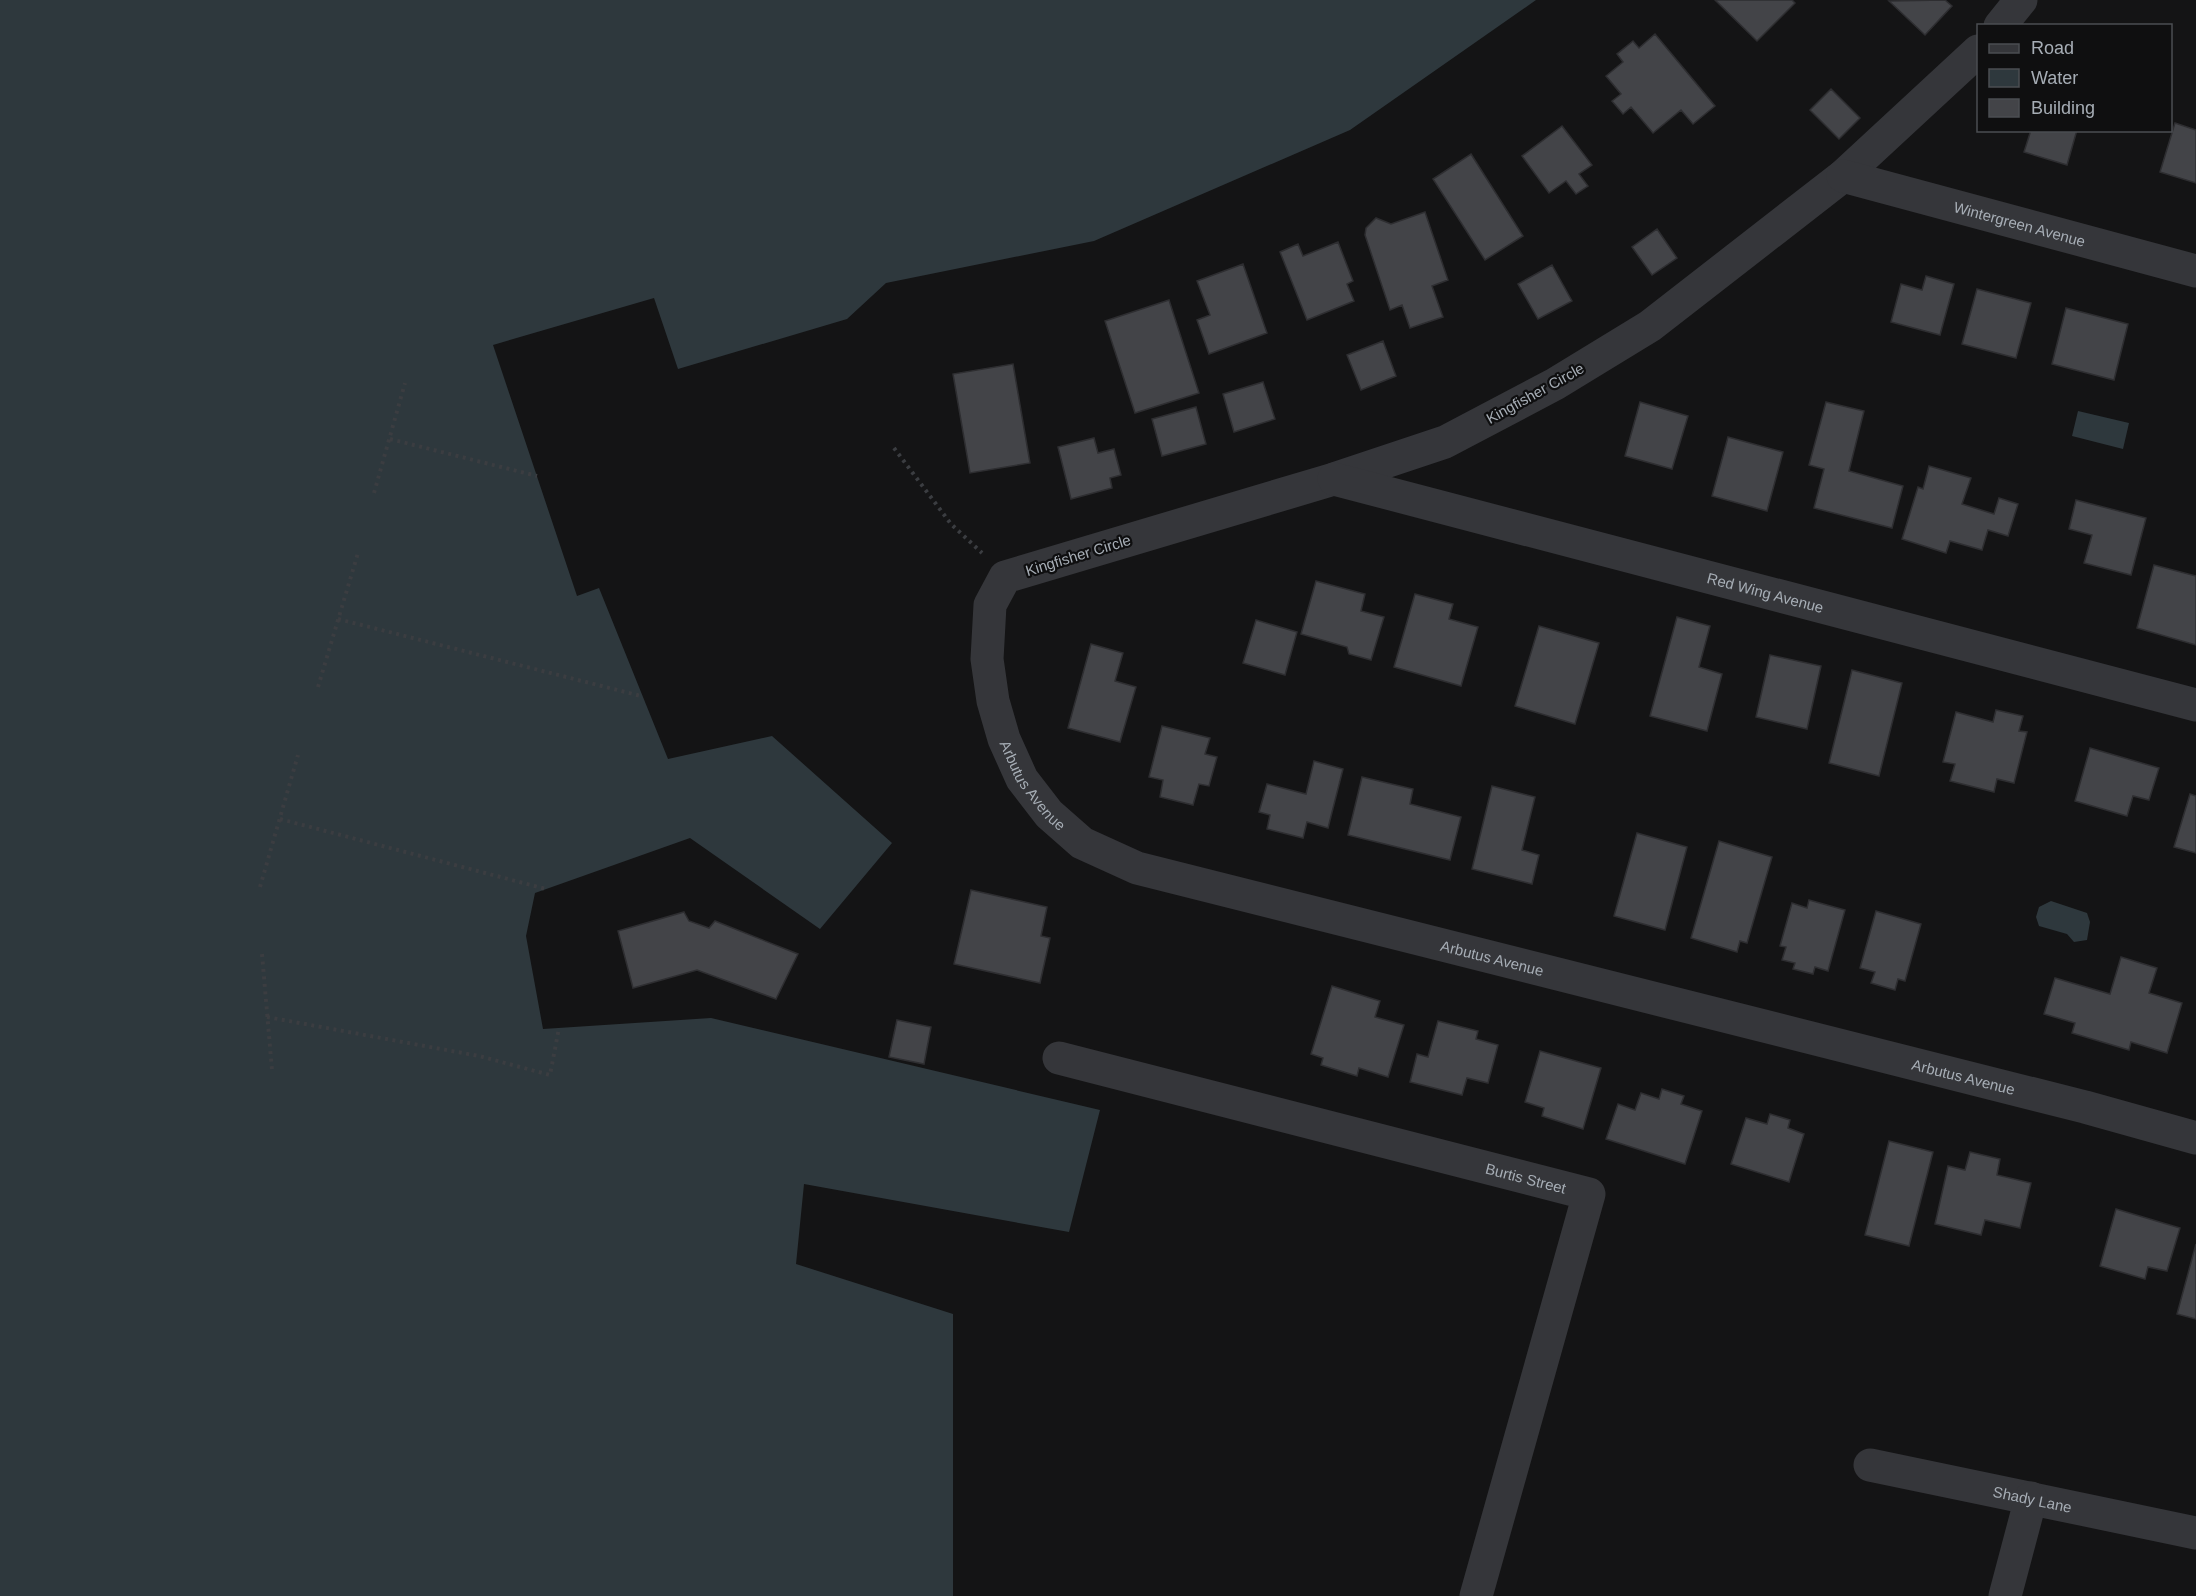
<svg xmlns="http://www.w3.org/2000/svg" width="2196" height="1596" viewBox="0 0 2196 1596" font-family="Arial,sans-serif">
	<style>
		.water { fill: #2e383d }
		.building { fill: #434448; stroke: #2e2e31; stroke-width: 1.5 }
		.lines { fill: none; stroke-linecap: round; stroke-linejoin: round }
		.path { stroke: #3b3d41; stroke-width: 4; stroke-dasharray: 3 4.5; stroke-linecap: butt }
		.street { stroke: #35363a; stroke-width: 33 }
		.labels { text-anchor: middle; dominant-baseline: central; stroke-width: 4.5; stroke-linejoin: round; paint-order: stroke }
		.street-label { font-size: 15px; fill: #a6adb5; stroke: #0f0f10 }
	</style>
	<rect width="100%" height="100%" fill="#141415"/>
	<path class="water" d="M0,0H1536L1350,130L1094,241L886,283L847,319L678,369L654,298L493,345L577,596L599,588L668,759L772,736L892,843L820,929L690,838L535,893L526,936L543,1029L711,1018L1100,1110L1069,1232L804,1184L796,1264L953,1314V1596H0Z
		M2078,411L2129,423L2123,449L2072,436Z
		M2051,901L2087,913L2090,922L2087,940L2074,942L2067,934L2039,926L2036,917L2039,907Z"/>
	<path class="building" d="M1715,0H1792L1795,3L1757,41Z
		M1945,0L1952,6L1925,35L1889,1Z
		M1655,34L1715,106L1693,124L1681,110L1653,133L1631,107L1623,114L1612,101L1621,94L1606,76L1623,62L1617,54L1633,41L1639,48Z
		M1831,89L1860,118L1839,139L1810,110Z
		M2175,123L2196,130V183L2160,172Z
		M1562,126L1592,165L1579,174L1588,186L1576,194L1566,181L1549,193L1522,156Z
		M2031,130H2077L2067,165L2024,152Z
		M1471,154L1523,236L1485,260L1433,179Z
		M1425,212L1448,280L1432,286L1443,317L1410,328L1402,305L1390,310L1365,235L1366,228L1376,218L1391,224Z
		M1657,229L1677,258L1652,275L1632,247Z
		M1338,242L1353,281L1347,284L1354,301L1307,320L1280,252L1298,244L1303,256Z
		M1243,264L1267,333L1209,354L1197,320L1210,315L1197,281Z
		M1552,265L1572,301L1538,319L1518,284Z
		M1926,276L1954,284L1940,335L1891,322L1901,284L1922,290Z
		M1977,289L2031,303L2016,358L1962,344Z
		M1169,300L1199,393L1135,413L1105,321Z
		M2066,308L2128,324L2114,380L2052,364Z
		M1383,341L1396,376L1361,390L1347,355Z
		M1013,364L1030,463L970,473L953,374Z
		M1263,382L1275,419L1234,432L1223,394Z
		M1640,402L1688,416L1672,469L1625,456Z
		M1826,402L1864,411L1849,471L1903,486L1892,528L1814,508L1824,469L1809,465Z
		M1196,407L1206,444L1162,456L1152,419Z
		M1728,437L1783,452L1767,511L1712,496Z
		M1094,438L1098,453L1114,449L1121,475L1110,478L1112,488L1071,499L1058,447Z
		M1929,466L1971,478L1962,504L1994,514L1999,498L2018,504L2008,536L1988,530L1982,550L1950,541L1946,553L1902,539L1918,487L1923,489Z
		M2076,500L2146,518L2131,575L2084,563L2092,535L2069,529Z
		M2154,565L2196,576V645L2137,628Z
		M1316,581L1365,594L1361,611L1384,617L1371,660L1349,654L1347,647L1301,634Z
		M1415,594L1453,604L1449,619L1478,627L1461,686L1394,667Z
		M1677,617L1710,626L1699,667L1722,674L1707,731L1650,716Z
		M1256,620L1297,632L1285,675L1243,663Z
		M1539,626L1599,643L1575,724L1515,706Z
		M1091,644L1123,653L1115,681L1136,687L1120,742L1068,728Z
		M1770,655L1821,666L1807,729L1756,717Z
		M1852,670L1902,683L1879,776L1829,763Z
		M1996,710L2023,716L2019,731L2027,732L2014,783L1997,779L1994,792L1950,781L1955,764L1943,762L1956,712L1993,722Z
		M1162,726L1210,738L1205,754L1217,757L1209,786L1199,784L1193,805L1160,797L1163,780L1149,777Z
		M2090,748L2159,768L2149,800L2133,796L2127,816L2075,801Z
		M1314,761L1343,769L1328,828L1307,822L1303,838L1267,829L1270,815L1259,812L1267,784L1306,794Z
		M1362,777L1413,789L1410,804L1461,817L1450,860L1348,835Z
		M1492,786L1535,797L1522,850L1539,855L1532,884L1472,869Z
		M2190,794L2196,796V853L2174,847Z
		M1637,833L1687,847L1665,930L1614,916Z
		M1719,841L1772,857L1747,943L1740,941L1737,952L1691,938Z
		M971,890L1047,907L1041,936L1050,938L1040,983L954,964Z
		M1809,900L1845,910L1828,971L1815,967L1813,974L1793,969L1795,963L1782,960L1786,947L1780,946L1792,903L1807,908Z
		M1876,911L1921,924L1905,981L1898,979L1895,990L1871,983L1875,972L1860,968Z
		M684,912L689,921L709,928L715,921L798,954L776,999L697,970L633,988L618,931Z
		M2121,957L2157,968L2149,993L2182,1003L2167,1053L2131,1042L2129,1050L2072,1033L2075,1023L2044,1014L2055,978L2110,994Z
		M1332,986L1380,1001L1375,1017L1404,1025L1388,1077L1359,1068L1357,1076L1321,1065L1323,1058L1311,1054Z
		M897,1020L931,1027L924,1064L889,1057Z
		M1438,1021L1478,1031L1476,1039L1498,1045L1488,1083L1467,1078L1462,1095L1410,1082L1417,1054L1428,1057Z
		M1540,1051L1601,1068L1583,1129L1542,1116L1544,1108L1525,1102Z
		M1662,1089L1684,1096L1681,1104L1702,1111L1685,1164L1606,1139L1618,1104L1635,1110L1641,1093L1659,1099Z
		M1770,1114L1790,1120L1788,1128L1804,1134L1789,1182L1731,1164L1746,1118L1767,1124Z
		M1889,1141L1933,1152L1909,1246L1865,1235Z
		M1970,1152L2000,1159L1997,1175L2031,1183L2020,1228L1985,1220L1981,1235L1935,1224L1948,1166L1965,1170Z
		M2116,1209L2180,1228L2167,1271L2148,1267L2145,1279L2100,1266Z
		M2196,1244V1319L2177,1314Z"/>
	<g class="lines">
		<path class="path" d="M390,439L537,476
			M894,448L951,524L982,553
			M374,493L405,383
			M338,619L641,696
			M318,687L358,553
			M280,819L546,889
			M260,887L298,755
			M262,954L272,1070
			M267,1017L479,1056L550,1075L559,1028"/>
		<g class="street">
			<path d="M2000,26L2021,0"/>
			<path id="s1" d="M1978,51L1843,176L1650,326L1555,384L1445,442L1334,479L1005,577L990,605L987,659L993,701L1004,739L1022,779L1049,814L1082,843L1137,868L2085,1107L2196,1138"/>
			<path id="s2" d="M1843,176L2196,271"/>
			<path id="s3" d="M1334,479L2196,705"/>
			<path id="s4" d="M1059,1058L1589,1194L1476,1596"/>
			<path id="s5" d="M1870,1465L2196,1533"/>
			<path d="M2005,1596L2031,1498"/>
		</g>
	</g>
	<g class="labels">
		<g class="street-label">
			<text stroke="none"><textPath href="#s2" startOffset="183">Wintergreen Avenue</textPath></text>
			<text transform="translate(1535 393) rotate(-29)">Kingfisher Circle</text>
			<text transform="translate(1078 555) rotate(-17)">Kingfisher Circle</text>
			<text stroke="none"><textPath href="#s3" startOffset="446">Red Wing Avenue</textPath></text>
			<text stroke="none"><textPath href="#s1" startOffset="1347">Arbutus Avenue</textPath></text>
			<text stroke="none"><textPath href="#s1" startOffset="1851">Arbutus Avenue</textPath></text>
			<text stroke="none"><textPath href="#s1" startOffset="2337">Arbutus Avenue</textPath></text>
			<text stroke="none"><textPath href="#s4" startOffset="482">Burtis Street</textPath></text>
			<text stroke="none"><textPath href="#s5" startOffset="166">Shady Lane</textPath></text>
		</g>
	</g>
	<rect x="1977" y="24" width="195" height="108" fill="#0f0f10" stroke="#4b4e52" stroke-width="1.5"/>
	<rect x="1989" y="44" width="30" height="9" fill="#35363a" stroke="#4b4e52" stroke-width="1.5"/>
	<text x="2031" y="54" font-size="18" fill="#a6adb5">Road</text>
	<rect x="1989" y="69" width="30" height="18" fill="#2e383d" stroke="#4b4e52" stroke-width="1.5"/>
	<text x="2031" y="84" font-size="18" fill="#a6adb5">Water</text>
	<rect x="1989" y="99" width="30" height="18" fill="#434448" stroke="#4b4e52" stroke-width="1.5"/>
	<text x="2031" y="114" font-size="18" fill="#a6adb5">Building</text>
</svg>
